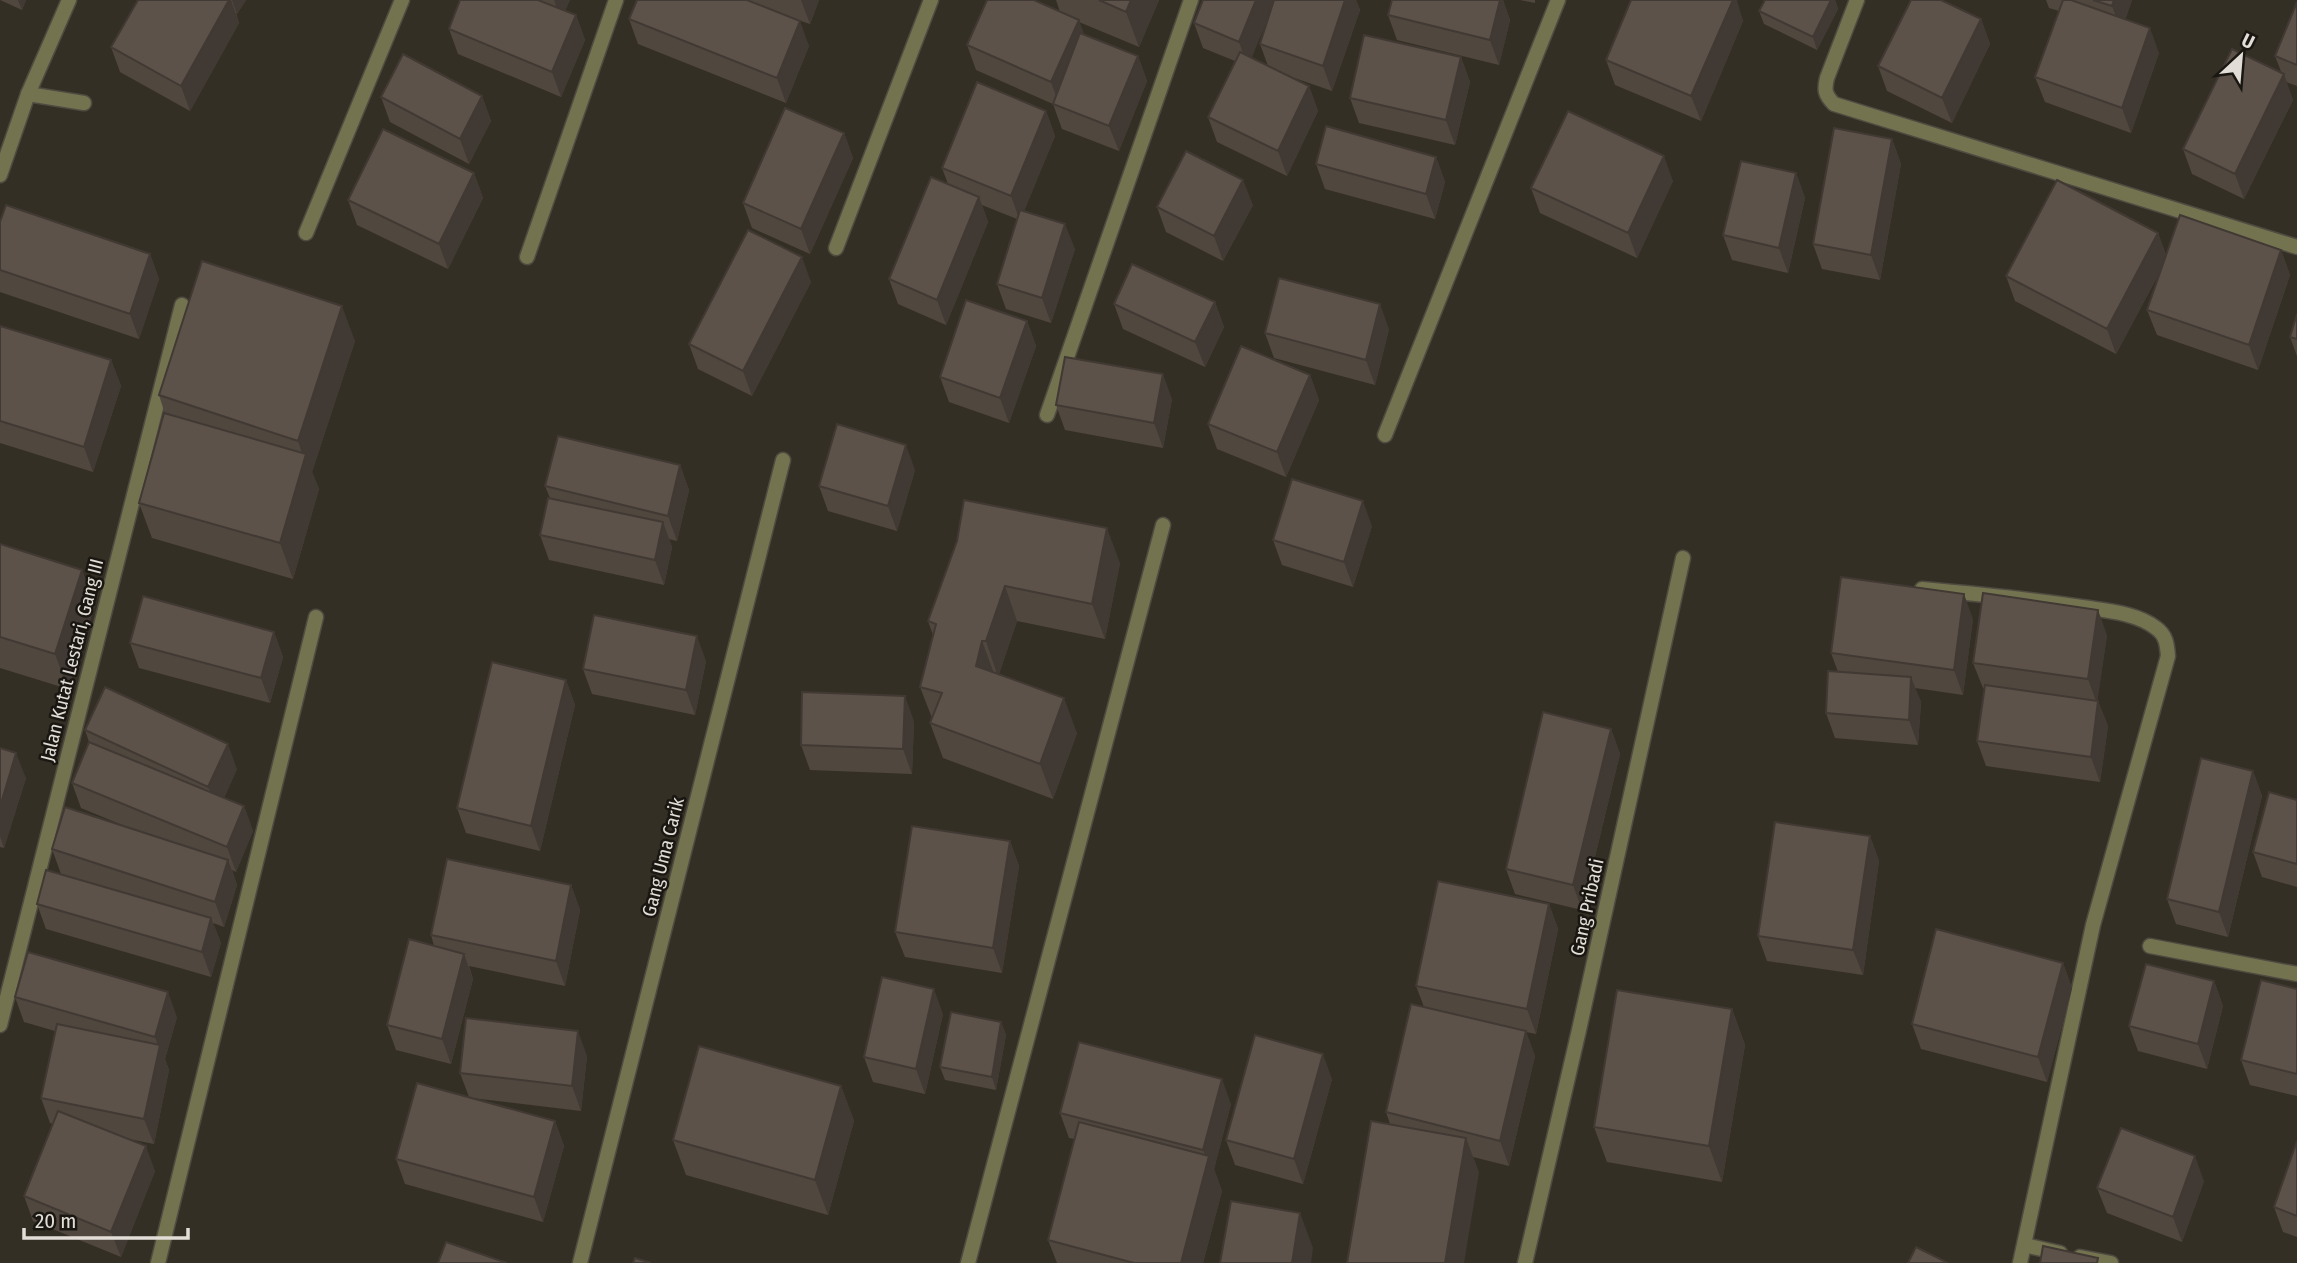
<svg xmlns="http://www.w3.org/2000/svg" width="2297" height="1263" viewBox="0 0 2297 1263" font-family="'Fira Sans Condensed',sans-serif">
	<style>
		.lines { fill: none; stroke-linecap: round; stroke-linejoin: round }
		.lane-casing { stroke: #504b41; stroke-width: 17 }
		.street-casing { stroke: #504b41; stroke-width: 17 }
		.lane { stroke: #737350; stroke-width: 14 }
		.street { stroke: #737350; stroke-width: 14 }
		.wall { fill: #50473f; fill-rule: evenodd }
		.shaded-wall { fill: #413933 }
		.building { fill: #5d5249; stroke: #413933; stroke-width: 2 }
		.labels { text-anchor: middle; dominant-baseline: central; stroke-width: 5; stroke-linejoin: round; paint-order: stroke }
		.street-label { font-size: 19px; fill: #e2ded7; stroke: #1a1712 }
	</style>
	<rect width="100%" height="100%" fill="#342f24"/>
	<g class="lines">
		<defs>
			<path id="lane" d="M28,94L84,103"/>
			<path id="street" d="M1857,0L1827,78C1824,90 1825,95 1834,104L2297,247
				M0,175L28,94L69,0
				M306,233L402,0
				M836,248L931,0
				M527,257L616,0
				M1047,415L1191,0
				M1385,435L1558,0
				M1922,589C1978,594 2033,599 2089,608C2110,611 2138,614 2156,628C2166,635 2167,644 2168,656L2093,925L2020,1263
				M2150,946L2297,974
				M0,1025L182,305
				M2024,1245L2060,1253
				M2080,1257L2111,1263
				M158,1263L316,617
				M580,1263L783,460
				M968,1263L1163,525
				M1525,1263L1579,1030L1683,558"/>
		</defs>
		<use href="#lane" class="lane-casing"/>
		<use href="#street" class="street-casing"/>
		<use href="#lane" class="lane"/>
		<use href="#street" class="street"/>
	</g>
	<path class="wall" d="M0,0H26L22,10Z
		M138,0H246L237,14L236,13L239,23L190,111L120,72L111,47Z
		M460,0H570L565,11L576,15L585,40L561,97L458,54L449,29Z
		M637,0H819L810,24L795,19L809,46L786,103L638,44L629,19Z
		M1056,0H1159L1139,47L1079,22L1084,34L1138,56L1147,81L1119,151L1062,129L1053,104L976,70L967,45L1060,12Z
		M1203,0H1356L1360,10L1332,91L1286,75L1309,86L1318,111L1287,176L1217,142L1208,117L1235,61L1203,48L1194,23ZM1271,11L1260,44L1268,66L1251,58Z
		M1392,0H1503L1510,20L1499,65L1397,40L1388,15Z
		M1520,0H1535V3Z
		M1765,0H1835L1838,9L1817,50L1764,24L1759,11Z
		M2046,0H2132L2125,20L2159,53L2131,133L2045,102L2035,77L2059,11L2049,8Z
		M1736,1L1743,21L1701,121L1615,85L1606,60Z
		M2297,2V86L2286,82L2293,100L2244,199L2192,174L2183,149L2282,74L2275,56Z
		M1981,19L1990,44L1952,123L1887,91L1878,66Z
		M1461,57L1470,82L1455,145L1359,123L1350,98Z
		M482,96L491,121L469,164L390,122L381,97Z
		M1046,111L1055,136L1024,211L1075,249L1051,323L1006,309L997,284L1017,219L982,205L988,222L946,325L898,304L889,279L948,184L942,168Z
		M844,133L853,158L810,254L752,228L743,203Z
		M1892,139L1901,164L1880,280L1822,269L1813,244Z
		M1436,157L1445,182L1435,219L1325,189L1316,164Z
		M474,173L483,198L448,269L357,225L348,200Z
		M1796,173L1805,198L1788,273L1732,260L1723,235Z
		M1673,181L1637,258L1540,213L1531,188Z
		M1253,205L1223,261L1166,232L1157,207Z
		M0,222L150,254L159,279L139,339L0,292Z
		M2158,233L2166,255L2281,250L2290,275L2258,370L2157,335L2147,310L2162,268L2116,354L2015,301L2006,276Z
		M811,282L752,396L698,369L689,344Z
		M1215,302L1224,327L1205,367L1123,329L1114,304Z
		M2297,314V356L2290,337Z
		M1027,321L1036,346L1009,423L949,402L940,377Z
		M0,326L111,360L121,386L93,472L0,443Z
		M1389,329L1375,385L1274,358L1265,333Z
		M355,341L312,472L319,489L293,579L152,538L139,503L165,414L159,395Z
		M1310,375L1319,400L1286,477L1217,449L1208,424Z
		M1172,399L1163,448L1065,430L1056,405Z
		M680,465L689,490L677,541L669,539L672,547L664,585L549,560L540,535L550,498L545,486Z
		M915,470L897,531L828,511L819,486Z
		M1372,526L1353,587L1282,565L1273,540Z
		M957,541L1120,563L1105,639L1017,621L999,674L1077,733L1053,799L943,758L930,723L932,718L920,687L933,635L928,621Z
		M0,544L82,570L95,605L68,689L0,668Z
		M1973,619L1963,695L1915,688L1921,702L1918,745L1835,738L1826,713L1838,672L1831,653Z
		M274,632L283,657L270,703L139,668L130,643Z
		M2107,635L2097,701H2098L2108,726L2100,782L1986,766L1977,741L1984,688H1983L1973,663Z
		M706,661L695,715L592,694L583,669Z
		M566,680L575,705L540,851L466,833L457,808Z
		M914,721L912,774L810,770L801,745Z
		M1611,729L1620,754L1582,910L1515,894L1506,869Z
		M85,730L237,769L224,798L244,806L253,831L236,872L232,870L237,885L224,927L213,923L221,943L211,977L46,929L37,904L61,874L52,849L127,827L81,808L72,783L89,742Z
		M0,748L26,778L4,848L0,847Z
		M2253,771L2262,796L2228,937L2176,924L2167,899Z
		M2297,800V887L2262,877L2253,852Z
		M1870,836L1879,861L1863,975L1767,961L1758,936Z
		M1010,841L1019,866L1002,973L905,957L895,932Z
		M571,885L580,910L565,986L469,966L473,979L451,1064L396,1050L387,1025L434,946L431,935Z
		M1549,904L1558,929L1536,1034L1526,1032L1535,1056L1509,1166L1473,1157L1479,1173L1390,1124L1386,1112L1424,1007L1416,986Z
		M2063,963L2072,988L2047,1082L1921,1049L1912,1024Z
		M2214,981L2223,1006L2207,1069L2138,1051L2129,1026Z
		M2297,989V1096L2250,1085L2241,1060Z
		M15,997L177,1017L165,1059L169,1070L154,1144L129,1139L155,1171L121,1257L33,1221L24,1196L53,1124L50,1123L41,1098L55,1031L24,1022Z
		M1732,1009L1745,1045L1722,1182L1607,1162L1594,1127Z
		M943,1014L925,1094L873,1082L864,1057Z
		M1001,1022L1006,1035L996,1090L945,1080L940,1067Z
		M587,1056L581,1111L472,1098L555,1121L564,1146L543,1222L405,1184L396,1159L469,1097L460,1073Z
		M1332,1079L1303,1184L1235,1165L1226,1140Z
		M841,1086L854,1121L828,1215L686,1175L673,1140Z
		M1231,1104L1214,1169L1222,1191L1203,1263H1057L1048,1240L1075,1139L1069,1138L1060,1113Z
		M2297,1141V1237L2283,1232L2274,1207Z
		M2204,1181L2182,1242L2107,1213L2097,1188Z"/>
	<path class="shaded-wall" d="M18,0H26L22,10Z
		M229,0H231L239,23L190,111L181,86Z
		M232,0H246L237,14Z
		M554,0H570L561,20Z
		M801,0H819L810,24Z
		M1131,0H1159L1139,47L1126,12Z
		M1256,0H1275L1248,67L1239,42Z
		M1345,0H1356L1360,10L1332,91L1323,66Z
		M1500,0H1503L1510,20L1499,65L1490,40Z
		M1733,0H1737L1743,21L1701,121L1691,96Z
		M1831,0H1835L1838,9L1817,50L1813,37Z
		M2114,0H2132L2121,31L2112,6Z
		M576,15L585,40L561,97L552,72Z
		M1981,19L1990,44L1952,123L1942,98Z
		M1079,20L1088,45L1060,107L1051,82Z
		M800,21L809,46L786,103L777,78Z
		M2150,28L2159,53L2131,133L2122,108Z
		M1138,56L1147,81L1119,151L1109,126Z
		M1461,57L1470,82L1455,145L1446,120Z
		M2284,74L2293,100L2244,199L2235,174Z
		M1309,86L1318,111L1287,176L1278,151Z
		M482,96L491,121L469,164L460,139Z
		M1046,111L1055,136L1020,221L1011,196Z
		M844,133L853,158L810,254L801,229Z
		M1892,139L1901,164L1880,280L1871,255Z
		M1664,156L1673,181L1637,258L1628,233Z
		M1436,157L1445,182L1435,219L1426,194Z
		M474,173L483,198L448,269L439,244Z
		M1796,173L1805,198L1788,273L1779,248Z
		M1243,180L1253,205L1223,261L1214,236Z
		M979,197L988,222L946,325L937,300Z
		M1065,224L1075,249L1051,323L1042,298Z
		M2158,233L2167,258L2116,354L2107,329Z
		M2281,250L2290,275L2258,370L2249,345Z
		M150,254L159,279L139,339L130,314Z
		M802,257L811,282L752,396L743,371Z
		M1215,302L1224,327L1205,367L1195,342Z
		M1380,304L1389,329L1375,385L1366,360Z
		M342,306L355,341L312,472L319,489L293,579L280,543L304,459L298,441Z
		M1027,321L1036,346L1009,423L1000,398Z
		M111,360L121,386L93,472L84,447Z
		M1163,374L1172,399L1163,448L1154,423Z
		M1310,375L1319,400L1286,477L1277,452Z
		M906,445L915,470L897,531L888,506Z
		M680,465L689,490L677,541L668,516Z
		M1363,501L1372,526L1353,587L1344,562Z
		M663,522L672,547L664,585L655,560Z
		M1107,528L1120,563L1105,639L1092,604Z
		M82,570L95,605L68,689L55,654Z
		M1005,586L1017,621L998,677L986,641Z
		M1964,594L1973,619L1963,695L1954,670Z
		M2098,610L2107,635L2097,704L2088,679Z
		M274,632L283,657L270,703L261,678Z
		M697,636L706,661L695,715L686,690Z
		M982,641L995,676L976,666Z
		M1911,677L1921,702L1918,745L1909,720Z
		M566,680L575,705L540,851L531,826Z
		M905,696L914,721L912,774L903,749Z
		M1064,698L1077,733L1053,799L1040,764Z
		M2098,701L2108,726L2100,782L2091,757Z
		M1611,729L1620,754L1582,910L1573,885Z
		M228,744L237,769L218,812L208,787Z
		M16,753L26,778L4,848L0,836V807Z
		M2253,771L2262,796L2228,937L2219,912Z
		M244,806L253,831L236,872L227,847Z
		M1870,836L1879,861L1863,975L1853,950Z
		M1010,841L1019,866L1002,973L993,948Z
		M228,860L237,885L224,927L215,902Z
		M571,885L580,910L565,986L556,961Z
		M1549,904L1558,929L1536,1034L1527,1009Z
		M211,918L221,943L211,977L202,952Z
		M464,954L473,979L451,1064L442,1039Z
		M2063,963L2072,988L2047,1082L2038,1057Z
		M2214,981L2223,1006L2207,1069L2198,1044Z
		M934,989L943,1014L925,1094L916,1069Z
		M168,992L177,1017L165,1059L169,1070L154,1144L144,1119L159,1048L155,1037Z
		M1732,1009L1745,1045L1722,1182L1709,1146Z
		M1001,1022L1006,1035L996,1090L992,1077Z
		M578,1031L587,1056L581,1111L572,1086Z
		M1526,1031L1535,1056L1509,1166L1500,1141Z
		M1323,1054L1332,1079L1303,1184L1294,1159Z
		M1222,1079L1231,1104L1214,1169L1222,1191L1203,1263H1181L1208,1161L1203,1150Z
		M841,1086L854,1121L828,1215L815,1180Z
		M555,1121L564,1146L543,1222L534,1197Z
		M1466,1138L1479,1173L1464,1263H1445Z
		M146,1146L155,1171L121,1257L111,1232Z
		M2195,1156L2204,1181L2182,1242L2173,1217Z
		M1300,1213L1313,1248L1311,1263H1292Z"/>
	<path class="building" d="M138,0H229L181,86L111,47Z
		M460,0H538L576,15L552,72L449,29Z
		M637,0H747L800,21L777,78L629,19Z
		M987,0H1034L1079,20L1051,82L967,45Z
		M1099,0H1131L1126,12Z
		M1203,0H1256L1239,42L1194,23Z
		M1274,0H1345L1323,66L1260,44Z
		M1392,0H1500L1490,40L1388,15Z
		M1631,0H1733L1691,96L1606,60Z
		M1765,0H1831L1813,37L1759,11Z
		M1911,0H1941L1981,19L1942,98L1878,66Z
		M2063,0H2071L2150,28L2122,108L2035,77Z
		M2093,0H2114L2112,6Z
		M2297,2V65L2275,56Z
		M1080,33L1138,56L1109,126L1053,104Z
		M1364,35L1461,57L1446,120L1350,98Z
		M2232,49L2284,74L2235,174L2183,149Z
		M1240,52L1309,86L1278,151L1208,117Z
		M403,54L482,96L460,139L381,97Z
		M977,82L1046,111L1011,196L942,168Z
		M785,108L844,133L801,229L743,203Z
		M1568,111L1664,156L1628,233L1531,188Z
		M1326,126L1436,157L1426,194L1316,164Z
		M1834,128L1892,139L1871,255L1813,244Z
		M383,129L474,173L439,244L348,200Z
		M1186,151L1243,180L1214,236L1157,207Z
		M1741,161L1796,173L1779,248L1723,235Z
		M931,177L979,197L937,300L889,279Z
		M2057,180L2158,233L2107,329L2006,276Z
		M6,205L150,254L130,314L0,270V222Z
		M1020,210L1065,224L1042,298L997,284Z
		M2180,215L2281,250L2249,345L2147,310Z
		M748,230L802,257L743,371L689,344Z
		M202,261L342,306L298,441L159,395Z
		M1132,264L1215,302L1195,342L1114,304Z
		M1279,278L1380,304L1366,360L1265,333Z
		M966,300L1027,321L1000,398L940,377Z
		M2297,314V339L2290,337Z
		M0,326L111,360L84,447L0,421Z
		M1241,346L1310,375L1277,452L1208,424Z
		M1065,357L1163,374L1154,423L1056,405Z
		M164,413L306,454L280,543L139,503Z
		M837,424L906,445L888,506L819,486Z
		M558,436L680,465L668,516L545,486Z
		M1292,479L1363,501L1344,562L1273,540Z
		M548,498L663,522L655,560L540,535Z
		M964,500L1107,528L1092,604L1005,586L986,641H982L976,666L1064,698L1040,764L930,723L942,693L920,687L936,624L928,621L957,541Z
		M0,544L82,570L55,654L0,637Z
		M1841,577L1964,594L1954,670L1831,653Z
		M1983,593L2098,610L2088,679L1973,663Z
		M143,596L274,632L261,678L130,643Z
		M594,615L697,636L686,690L583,669Z
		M492,662L566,680L531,826L457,808Z
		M1828,671L1911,677L1909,720L1826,713Z
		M1985,685L2098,701L2091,757L1977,741Z
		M105,687L228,744L208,787L85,730Z
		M802,692L905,696L903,749L801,745Z
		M1543,712L1611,729L1573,885L1506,869Z
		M89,742L244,806L227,847L72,783Z
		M0,748L16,753L0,807Z
		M2201,758L2253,771L2219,912L2167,899Z
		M2269,792L2297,800V864L2253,852Z
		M65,807L228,860L215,902L52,849Z
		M1775,822L1870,836L1853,950L1758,936Z
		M912,826L1010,841L993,948L895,932Z
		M447,859L571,885L556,961L431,935Z
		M46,870L211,918L202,952L37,904Z
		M1438,881L1549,904L1527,1009L1416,986Z
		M1936,929L2063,963L2038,1057L1912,1024Z
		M409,939L464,954L442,1039L387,1025Z
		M28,952L168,992L155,1037L15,997Z
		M2146,964L2214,981L2198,1044L2129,1026Z
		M882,977L934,989L916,1069L864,1057Z
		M2261,980L2297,989V1074L2241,1060Z
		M1617,990L1732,1009L1709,1146L1594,1127Z
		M1411,1004L1526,1031L1500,1141L1386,1112Z
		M951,1012L1001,1022L992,1077L940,1067Z
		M466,1018L578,1031L572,1086L460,1073Z
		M57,1024L160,1045L144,1119L41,1098Z
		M1255,1035L1323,1054L1294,1159L1226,1140Z
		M1079,1042L1222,1079L1203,1150L1060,1113Z
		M699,1046L841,1086L815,1180L673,1140Z
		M417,1083L555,1121L534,1197L396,1159Z
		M58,1111L146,1146L111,1232L24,1196Z
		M1371,1121L1466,1138L1445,1263H1347Z
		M1079,1122L1209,1156L1181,1263H1134L1048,1240Z
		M2121,1128L2195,1156L2173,1217L2097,1188Z
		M2297,1141V1216L2274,1207Z
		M1231,1201L1300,1213L1292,1263H1220Z
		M446,1242L507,1263H438Z
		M2043,1246L2098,1258L2097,1263H2040Z
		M1916,1247L1948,1263H1908Z
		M635,1258L651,1263H633Z"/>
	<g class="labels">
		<g class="street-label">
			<text transform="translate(72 660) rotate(-76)">Jalan Kutat Lestari, Gang III</text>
			<text transform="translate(663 857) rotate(-76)">Gang Uma Carik</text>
			<text transform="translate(1587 907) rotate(-78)">Gang Pribadi</text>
		</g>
	</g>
	<g transform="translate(2241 56) rotate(26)" stroke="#1a1712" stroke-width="5" paint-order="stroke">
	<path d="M0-5L12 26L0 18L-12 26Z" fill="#e2ded7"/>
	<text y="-10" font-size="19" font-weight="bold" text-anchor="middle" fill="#e2ded7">U</text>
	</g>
	<path d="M24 1228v10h164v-10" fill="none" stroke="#e2ded7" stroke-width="3.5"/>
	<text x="35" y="1228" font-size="21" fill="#e2ded7" stroke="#1a1712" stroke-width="5" paint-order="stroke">20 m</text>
</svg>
